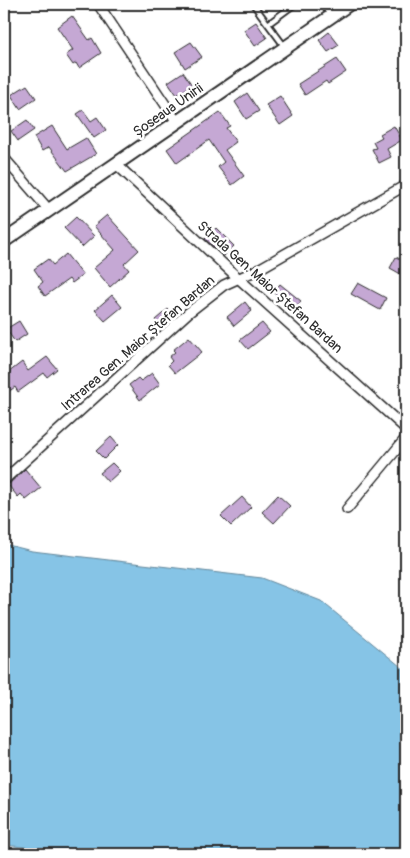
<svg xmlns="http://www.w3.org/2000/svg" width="410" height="858" viewBox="0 0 410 858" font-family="Pangolin,sans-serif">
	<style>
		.water { fill: #86c4e6; stroke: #62879b }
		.building { fill: #c5a8d4; stroke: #2b2b2b }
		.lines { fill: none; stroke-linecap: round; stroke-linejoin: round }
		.lane-casing { stroke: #2b2b2b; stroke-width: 8 }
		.street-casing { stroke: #2b2b2b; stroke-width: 12 }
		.secondary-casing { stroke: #2b2b2b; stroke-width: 16 }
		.lane { stroke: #fff; stroke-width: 4.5 }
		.street { stroke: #fff; stroke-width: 9 }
		.secondary { stroke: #fff; stroke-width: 12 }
		.labels { text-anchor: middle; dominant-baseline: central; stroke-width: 5; stroke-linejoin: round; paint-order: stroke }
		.street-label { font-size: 14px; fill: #2b2b2b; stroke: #fff }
	</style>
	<rect width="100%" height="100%" fill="#fff"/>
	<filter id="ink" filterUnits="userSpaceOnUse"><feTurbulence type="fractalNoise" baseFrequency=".02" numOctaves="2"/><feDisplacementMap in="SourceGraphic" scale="10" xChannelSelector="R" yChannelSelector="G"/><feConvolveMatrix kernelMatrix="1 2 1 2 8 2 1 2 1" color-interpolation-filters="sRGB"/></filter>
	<g filter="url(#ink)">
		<path class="water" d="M4,544L32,551L262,578L321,601L406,671V854H50L32,848L4,845Z"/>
		<path class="building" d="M72,16L89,40L92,38L101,53L79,68L76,63L73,65L66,55L73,50L57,27Z
			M256,22L267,38L255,46L244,30Z
			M329,32L339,45L328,52L319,40Z
			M191,42L202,57L185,68L175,52Z
			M337,59L346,72L328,84L326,81L305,95L298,84Z
			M183,72L192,85L177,95L168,82Z
			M27,85L36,98L20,109L11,95Z
			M247,93L259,111L246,119L235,102Z
			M280,96L293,116L280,125L266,105Z
			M83,110L91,121L97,117L106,130L94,138L77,114Z
			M220,112L230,126L226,128L236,142L225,150L244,176L232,185L218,167L224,162L209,140L177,163L167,149Z
			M27,120L34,130L18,141L11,131Z
			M52,126L67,149L86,138L96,154L67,171L49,147L42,151L34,137Z
			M394,126L402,140L387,149L391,157L379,163L372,149L376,148L373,142L382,137L380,134Z
			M107,215L139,250L124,264L129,270L110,287L94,268L115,250L94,226Z
			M76,217L94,236L82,247L64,228Z
			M216,228L234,246L224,256L205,239Z
			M66,254L83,275L72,283L69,279L45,296L38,286L43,282L34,269L48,259L53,265Z
			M396,257L406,262V277L390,268Z
			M358,283L386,298L380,310L351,294Z
			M280,284L301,301L295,309L273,292Z
			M112,295L122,307L105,321L95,310Z
			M245,302L252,311L234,326L227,317Z
			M168,309L175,317L161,328L155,320Z
			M19,321L27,334L15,342L6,329Z
			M262,323L270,332L248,349L240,340Z
			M189,337L202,352L175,373L168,365L172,361L169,357L175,352L173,350Z
			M47,357L57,369L47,377L44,373L18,392L15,387L4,395V376L22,362L28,371Z
			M152,373L160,384L140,400L129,385L138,378L141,381Z
			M111,437L118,445L104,459L96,451Z
			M112,463L120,471L108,482L100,473Z
			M25,469L41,488L26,500L21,494L18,497L8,485Z
			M278,495L290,506L274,523L262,512Z
			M242,497L251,507L231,526L221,516Z"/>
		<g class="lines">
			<defs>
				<path id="lane" d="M253,4L285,47
					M323,4L330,15
					M268,24L295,4"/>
				<path id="street" d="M98,4L177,122
					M4,158L49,210
					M116,164L237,277L406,429
					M4,480L188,313L224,285L257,270L406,185
					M347,509L406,438"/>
				<path id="secondary" d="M4,241L349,4"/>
			</defs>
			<use href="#lane" class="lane-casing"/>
			<use href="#street" class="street-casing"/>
			<use href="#secondary" class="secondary-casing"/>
			<use href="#lane" class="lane"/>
			<use href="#street" class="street"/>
			<use href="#secondary" class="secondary"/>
		</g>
	</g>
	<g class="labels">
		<g class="street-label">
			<text transform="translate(168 110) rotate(-35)">Șoseaua Unirii</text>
			<text transform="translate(270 287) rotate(42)">Strada Gen. Maior Ștefan Bardan</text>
			<text transform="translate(138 343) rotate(-41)">Intrarea Gen. Maior Ștefan Bardan</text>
		</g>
	</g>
	<rect width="410" height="858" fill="none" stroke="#fff" stroke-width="20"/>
	<rect x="10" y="10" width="390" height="838" fill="none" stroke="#2b2b2b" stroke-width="2" filter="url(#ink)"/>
</svg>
